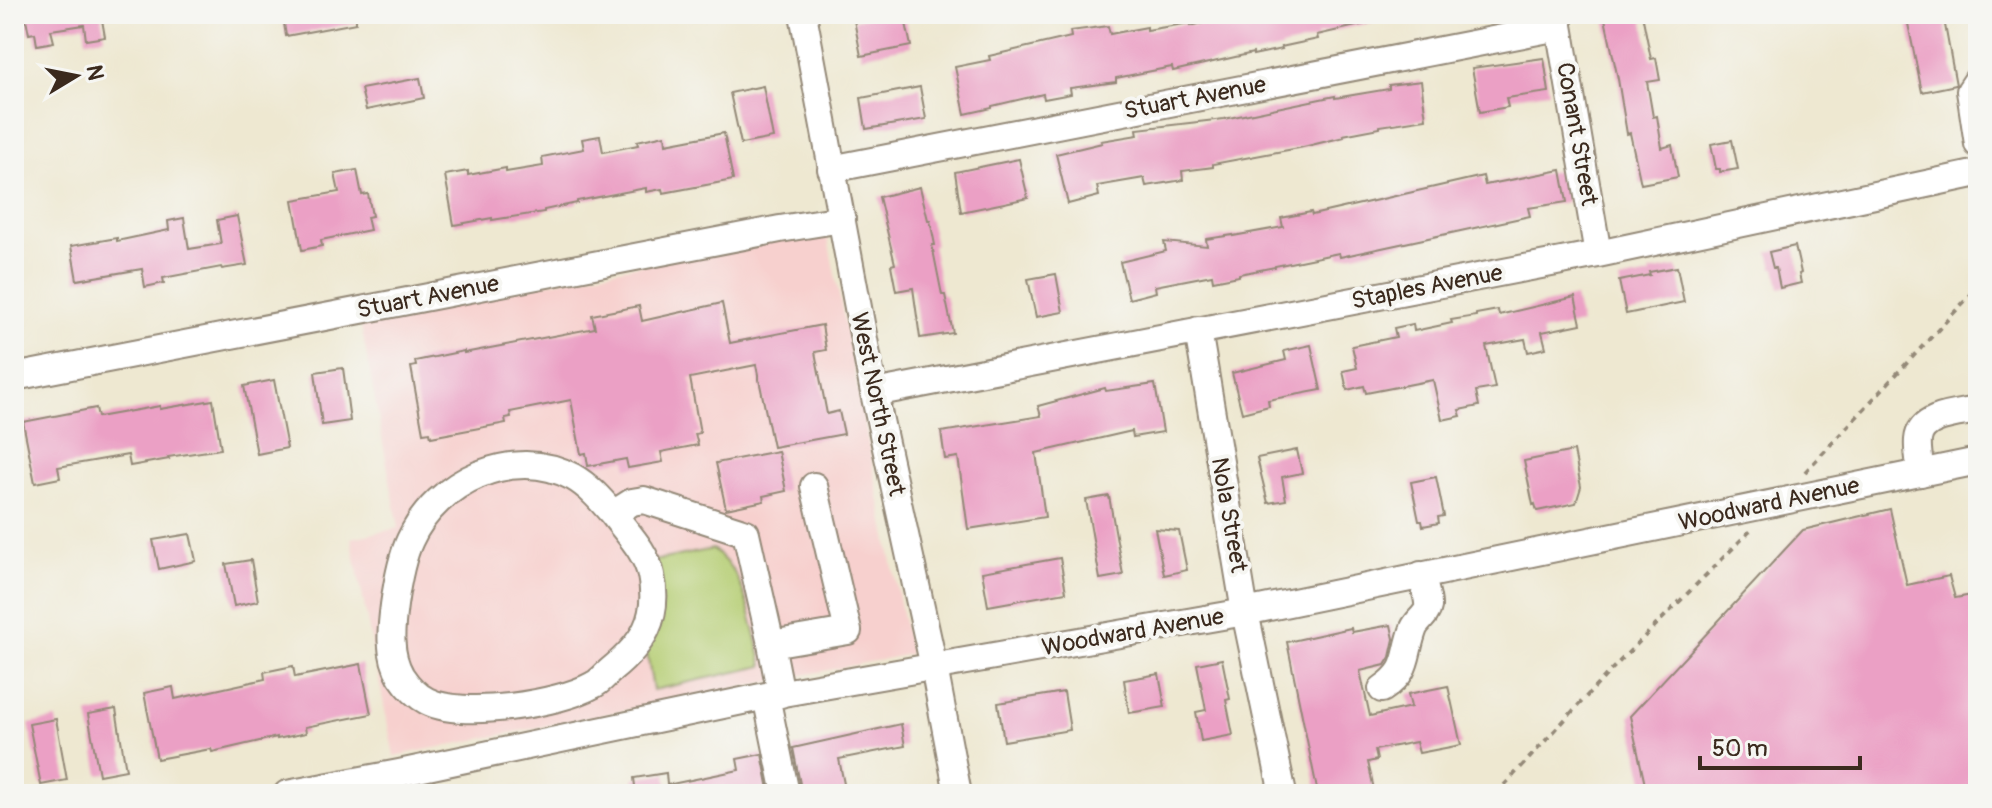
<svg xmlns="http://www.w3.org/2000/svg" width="1992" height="808" viewBox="0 0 1992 808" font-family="Pangolin,sans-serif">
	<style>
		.built { fill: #f7d0ce }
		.green { fill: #b6ce74; stroke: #787c49; stroke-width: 2 }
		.building { fill: #eba0c5 }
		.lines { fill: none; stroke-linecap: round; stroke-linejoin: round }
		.minor-casing { stroke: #948978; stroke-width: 30 }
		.path { stroke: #948978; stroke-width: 4; stroke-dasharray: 6 6; stroke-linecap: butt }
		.minor { stroke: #fff; stroke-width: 26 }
		.labels { text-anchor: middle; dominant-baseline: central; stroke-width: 8; stroke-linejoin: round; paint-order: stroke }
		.street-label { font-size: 24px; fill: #3b2a1e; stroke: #f6f6f2 }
	</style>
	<rect width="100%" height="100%" fill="#f6f6f2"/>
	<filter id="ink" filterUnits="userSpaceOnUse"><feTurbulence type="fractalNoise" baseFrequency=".0125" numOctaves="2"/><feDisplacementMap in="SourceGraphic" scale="16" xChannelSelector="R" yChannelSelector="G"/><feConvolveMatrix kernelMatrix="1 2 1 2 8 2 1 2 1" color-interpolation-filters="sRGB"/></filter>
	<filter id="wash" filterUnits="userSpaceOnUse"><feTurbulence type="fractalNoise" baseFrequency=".006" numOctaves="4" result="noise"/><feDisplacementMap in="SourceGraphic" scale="32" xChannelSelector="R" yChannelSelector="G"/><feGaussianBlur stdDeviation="1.8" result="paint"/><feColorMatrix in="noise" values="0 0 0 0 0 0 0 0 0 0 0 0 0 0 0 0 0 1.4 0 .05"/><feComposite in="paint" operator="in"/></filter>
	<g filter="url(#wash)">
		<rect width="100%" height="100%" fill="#eee8d1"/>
		<path class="built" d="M813,231L827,234L910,654L394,756L351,538L399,528L360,320Z"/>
		<path class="green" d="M713,549C719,555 726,561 731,568C746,587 757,641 763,666L653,690L646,647L653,561Z"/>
		<g id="blocks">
			<path class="building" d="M25,14H101L105,37L86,40L84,25L51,30L54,42L37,45L35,33L29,34Z
				M297,14H356V23L286,36L283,17Z
				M882,14H904L911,46L861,56L854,20Z
				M1243,14H1377L1378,21L1317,35L1318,39L1281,47L1282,49L1253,55V53L1173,71L1172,67L1116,78V82L1070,88L1071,94L1044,99L1043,94L992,106V108L965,114L955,67L990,60L989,56L1071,37L1070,31L1108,26L1110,34L1147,27V30L1190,23V26Z
				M1604,14H1642L1651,59L1656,58L1660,80L1647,82L1653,117L1657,116L1662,148L1672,145L1678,177L1641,184L1630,133L1627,134L1618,79Z
				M1906,14H1943L1956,85L1922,92Z
				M1544,58L1549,92L1506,98L1508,107L1480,112L1472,68Z
				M420,78L424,98L366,110L361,89Z
				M1421,81L1426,119L1380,126V128L1343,135L1344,137L1299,148L1213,164V167L1182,171L1183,180L1146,186L1144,178L1097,186L1099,196L1068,204L1056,154L1102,143L1101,141L1138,135L1137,129L1224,119L1335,96V98L1389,89V85Z
				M763,86L773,138L741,144L730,93Z
				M920,87L926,119L866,129L861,98Z
				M724,133L733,180L663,193L662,189L646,192V188L577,201V203L544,210V212L492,220V218L454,225L445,175L468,171V175L506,168V172L543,166L542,157L584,149L582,139L600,136L603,152L638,145L637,141L665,135L666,144Z
				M1732,140L1738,169L1720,172V169H1716L1711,144Z
				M1019,159L1028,198L961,212L955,172Z
				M357,170L362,195L368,194L372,216L367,217L370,230L321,240L322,246L302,250L293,200L339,192L335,174Z
				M1561,170L1567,202L1528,208L1530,216L1340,257L1339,253L1275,266V267L1239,274V276L1213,281L1212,275L1155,286L1156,292L1129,299L1120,262L1166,251L1164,242L1207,246L1206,239L1233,235V236L1283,227L1281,218L1311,212L1312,215L1483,176L1485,185Z
				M920,187L928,220H930L935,245H932L942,295H945L953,333L920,338L913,288L896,291L891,265L895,264L879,197Z
				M237,216L247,265L222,269L221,267L163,278L164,283L145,287L142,269L77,280L71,246L117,238V241L169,230L168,221L184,218L189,249L221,244L217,220Z
				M1795,246L1801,273L1799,274L1801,283L1780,288L1776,268H1773L1769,252Z
				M1677,267L1684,302L1626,314L1619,281L1650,275L1649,272Z
				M1056,274L1063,312L1036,317L1028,279Z
				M1575,297L1581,324L1542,332L1546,348L1528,352L1525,339L1486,346L1495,388L1476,391L1479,406L1459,410L1461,416L1442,420L1433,380L1366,393L1364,386L1347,390L1343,371L1357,368L1352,346L1396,337L1394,328L1413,324L1414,331L1452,323L1451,320L1476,316V314L1498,310L1499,315Z
				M722,303L730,343L822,325L826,350L815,352L827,414L839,411L844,434L773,447L756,365L690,378L700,433L695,434L698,445L661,452L663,462L628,468L626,459L588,466L586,453L581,454L571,400L510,412L511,417L505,418L506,423L431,437L430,432L423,433L411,367L416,366L415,361L464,351V353L595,328L592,315L639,306L642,321Z
				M1311,345L1321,390L1268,400L1269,406L1242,413L1232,373L1286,360L1284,351Z
				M343,368L350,421L322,425L315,372Z
				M274,380L287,448L257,454L244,386Z
				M1155,384L1163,432L1133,437L1132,431L1036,453L1045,517L968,529L958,457L945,459L941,432L1041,416L1038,406L1105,388L1106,391Z
				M213,400L221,449L168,457L169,459L130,466L128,455L58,467L60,478L35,483L23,422L96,408L98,417L160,406V409Z
				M1297,450L1302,473L1282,477L1286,500L1268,503L1257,458Z
				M778,451L786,491L763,496L764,501L726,509L716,463Z
				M1574,451L1581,487L1576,503L1537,511L1535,504L1533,505L1524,461Z
				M1436,477L1444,516L1438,517L1439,523L1423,526L1422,521H1419L1411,482Z
				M1109,496L1123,575L1100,579L1086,500Z
				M1890,509L1907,585L1949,576L1955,598L1978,594V787L1943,794H1647L1630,716L1803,530Z
				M1155,529L1179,531L1187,570L1164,575Z
				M190,534L196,561L159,569L153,540Z
				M1060,558L1066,592L988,606L982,572Z
				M251,560L258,601L234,606L226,564Z
				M1391,625L1394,639L1390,657L1385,665L1360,671L1370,716L1411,707L1408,694L1448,686L1461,745L1419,753L1416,742L1375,750L1377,760L1368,762L1375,794H1318L1287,642L1351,628L1352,632Z
				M1222,659L1230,699L1226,700L1233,735L1201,741L1196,712L1206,710L1197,664Z
				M361,664L371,714L305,727L306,733L277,739V737L212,752L211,749L157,759L144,693L173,687L175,699L265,679L264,672L293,666L295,677Z
				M1159,674L1165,707L1129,713L1124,680Z
				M1064,692L1070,730L1004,741L998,703Z
				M116,709L126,770L99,775L88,714Z
				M56,719L67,780L41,785L29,724Z
				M901,724L905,746L839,759L846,794H802L793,748Z
				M762,754L770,794H636L634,778L666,773L667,785L739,770L737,759Z"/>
		</g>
	</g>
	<g filter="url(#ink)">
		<use href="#blocks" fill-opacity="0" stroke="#948978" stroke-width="2"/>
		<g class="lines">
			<defs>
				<path id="minor" d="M803,14L874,393L934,667L958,794
					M1557,14L1598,254
					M1978,79L1970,91L1978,144
					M831,169L1559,27
					M1198,330L1245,612L1283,794
					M14,377L780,229L842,219
					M874,393L1598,254L1978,173
					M1921,473C1920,463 1917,451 1918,440C1920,415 1959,414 1978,410
					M613,514C601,500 589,486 573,477C513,445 437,481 410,540C401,559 397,584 394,605C391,628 388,654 401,676C407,685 417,696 427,701C462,719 559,704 593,685C600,682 605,675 611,670C643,644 660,618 651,575C646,551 627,533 613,514L632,502L644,500L746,533L771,644
					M1382,689C1411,669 1403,657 1414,628C1417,621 1427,615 1428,607C1429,598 1423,584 1421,575
					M781,694L771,644L848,631L814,486
					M766,696L786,794
					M287,794L399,773L766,696L1245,612L1978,461"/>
			</defs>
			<use href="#minor" class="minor-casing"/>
			<path class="path" d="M1805,472L1978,287
				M1496,794L1610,671L1750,531"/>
			<use href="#minor" class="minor"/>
		</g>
	</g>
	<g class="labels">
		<g class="street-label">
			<text transform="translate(1195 98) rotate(-11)">Stuart Avenue</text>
			<text transform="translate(1577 134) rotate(80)">Conant Street</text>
			<text transform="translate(1427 287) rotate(-11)">Staples Avenue</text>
			<text transform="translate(428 297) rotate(-11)">Stuart Avenue</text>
			<text transform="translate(878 404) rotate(78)">West North Street</text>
			<text transform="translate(1769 504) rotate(-12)">Woodward Avenue</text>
			<text transform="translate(1229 515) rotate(80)">Nola Street</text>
			<text transform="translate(1133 632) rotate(-10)">Woodward Avenue</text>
		</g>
	</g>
	<rect width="1992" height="808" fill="none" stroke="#f6f6f2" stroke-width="48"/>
	<g transform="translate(76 76) rotate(80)" stroke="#f6f6f2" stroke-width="6" paint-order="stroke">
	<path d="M0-6L14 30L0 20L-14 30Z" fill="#3b2a1e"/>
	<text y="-12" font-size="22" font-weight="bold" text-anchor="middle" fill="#3b2a1e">N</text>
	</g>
	<path d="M1700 756v12h160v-12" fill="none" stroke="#3b2a1e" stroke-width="4"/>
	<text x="1712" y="756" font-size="24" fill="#3b2a1e" stroke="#f6f6f2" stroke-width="6" paint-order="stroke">50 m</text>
</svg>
